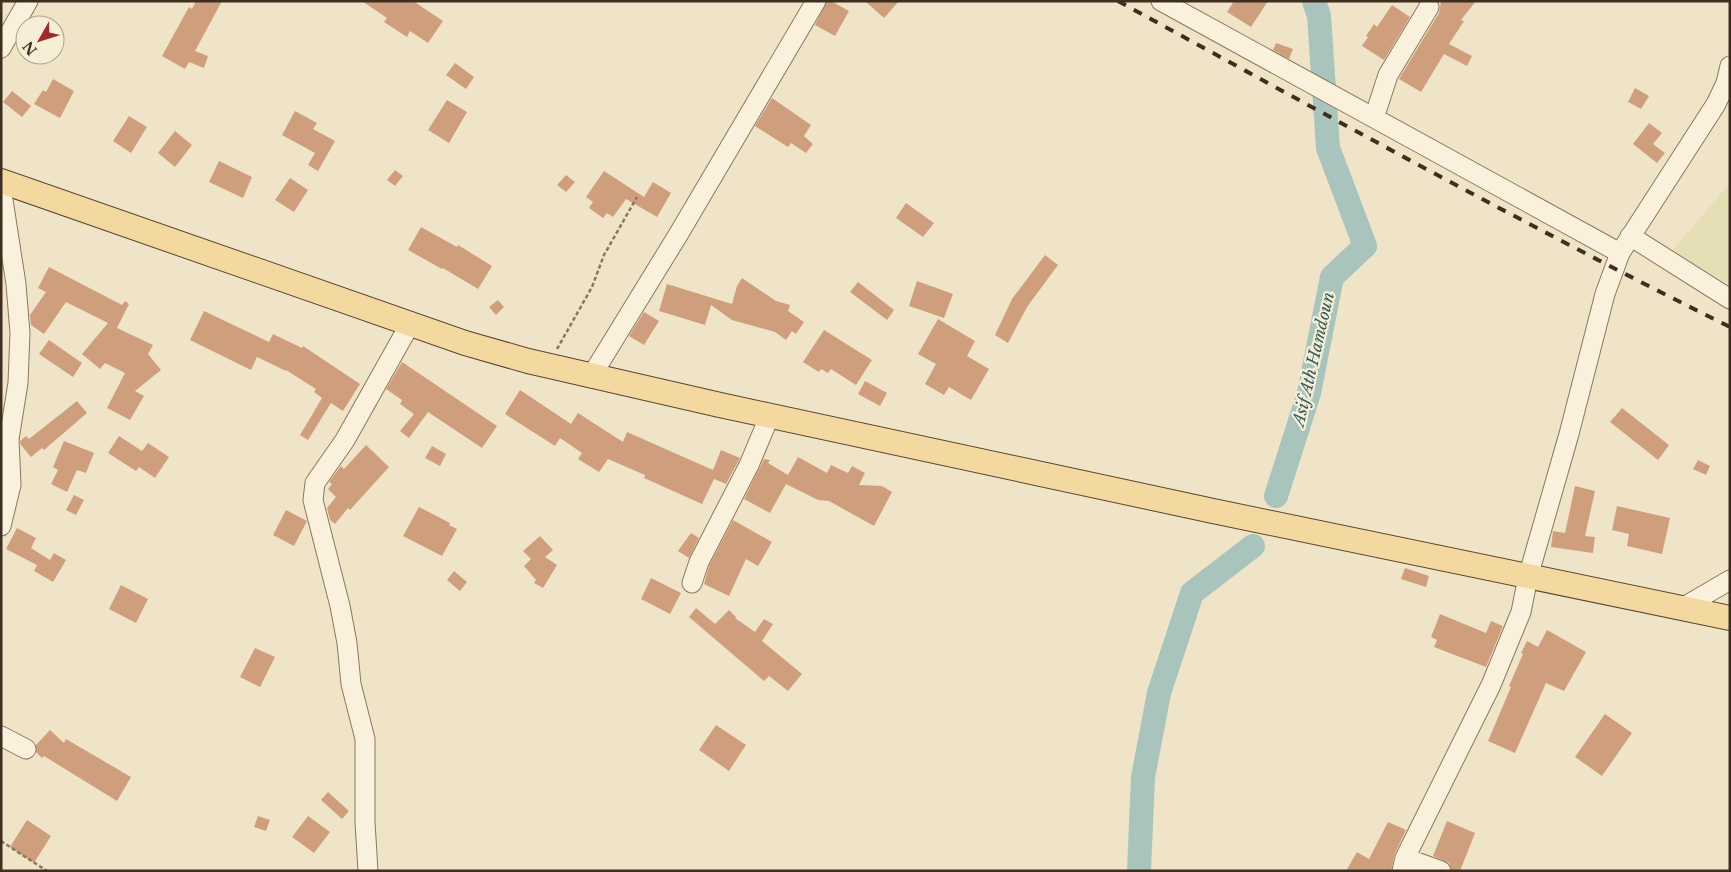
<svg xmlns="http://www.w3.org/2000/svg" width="1731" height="872" viewBox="0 0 1731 872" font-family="'Libre Baskerville',serif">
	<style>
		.farmland { fill: #e6deb5 }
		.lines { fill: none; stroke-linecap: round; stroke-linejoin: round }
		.river { stroke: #a9c4bc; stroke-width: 24 }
		.building { fill: #cf9f7d }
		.minor-casing { stroke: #8d765c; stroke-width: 21 }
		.major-casing { stroke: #5b4430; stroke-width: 26 }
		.path { stroke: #8d765c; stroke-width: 2.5; stroke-dasharray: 4 2.5; stroke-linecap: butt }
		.minor { stroke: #faf1dc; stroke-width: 19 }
		.major { stroke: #f3d9a0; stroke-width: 24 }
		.rail { stroke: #3d2e20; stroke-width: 4; stroke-dasharray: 9 9; stroke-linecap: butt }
		.labels { text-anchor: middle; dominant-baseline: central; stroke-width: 4.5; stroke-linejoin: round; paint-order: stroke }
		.water-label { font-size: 16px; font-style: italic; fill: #2f5d5a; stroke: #f7eed8 }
	</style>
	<rect width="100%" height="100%" fill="#f0e4c8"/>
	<path class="farmland" d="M1730,183V284L1671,252Z"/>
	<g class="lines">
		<path class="river" d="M1276,496L1309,393L1332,277L1365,246L1328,148L1319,16L1314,1
			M1139,871L1143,777L1159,693L1192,593L1253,546"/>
	</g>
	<path class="building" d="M196,1H222L195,51L208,56L204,68L189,62L185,69L162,56L189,7L192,9Z
		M362,1H413L443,21L428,43L410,31L407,37L384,22L387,18Z
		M827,1H831L849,11L835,36L815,25Z
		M865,1H899L884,18Z
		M1234,1H1268L1251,27L1227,12Z
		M1441,1H1476L1461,20L1464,21L1449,44L1472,56L1467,66L1444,54L1421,92L1399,79L1439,13Z
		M1392,5L1410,17L1384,60L1362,46L1368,37L1366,36L1374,24L1377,27Z
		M1276,43L1293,49L1289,59L1273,50Z
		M455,63L474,77L466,89L446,75Z
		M53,79L74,91L60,118L34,104L43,90L46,92Z
		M1635,88L1649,96L1641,109L1628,102Z
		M12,91L31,106L22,117L3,102Z
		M772,98L811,125L804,136L813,144L806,153L791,143L788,147L755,126Z
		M447,100L467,112L449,143L428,130Z
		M295,111L317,123L313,129L335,141L318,171L308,165L315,153L282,135Z
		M129,116L147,127L131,153L113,141Z
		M1649,123L1662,133L1653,144L1665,153L1657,163L1633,144Z
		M175,131L192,145L175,167L158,153Z
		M219,161L252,177L243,198L209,182Z
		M395,170L403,176L395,186L387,180Z
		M604,171L644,197L653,182L671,193L657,217L626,199L613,217L607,213L603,218L589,208L593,202L586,197Z
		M566,175L575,182L566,192L557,185Z
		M290,178L308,190L294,212L275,200Z
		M906,203L934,223L923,237L896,218Z
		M421,227L457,247L458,245L492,266L478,289L443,268L442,269L408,250Z
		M1045,255L1058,265L1027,307L1008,343L995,335L1012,299Z
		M49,267L122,305L125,301L129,304L117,328L153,345L148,354L161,370L135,391L144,396L130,420L107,408L125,373L105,363L100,369L82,354L108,323L66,302L44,334L31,325L30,315L46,292L38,288Z
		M742,278L776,301L790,305L788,311L804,322L796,334L792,331L786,340L775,332L732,320L711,305L705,325L659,311L667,284L732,304L737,286Z
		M917,281L953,294L944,318L909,306Z
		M858,282L894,310L887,320L850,292Z
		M498,300L504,307L496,315L489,307Z
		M204,311L269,342L273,334L302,348L303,346L360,384L343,411L331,403L308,440L300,435L322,398L314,392L316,389L286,370V371L257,357L251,370L190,340Z
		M644,312L659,321L644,345L629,336Z
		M938,319L975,341L967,356L989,369L971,400L949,387L944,395L925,384L936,364L918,354Z
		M824,330L872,360L856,385L831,369L828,373L821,369L819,372L803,362Z
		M49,340L82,363L73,377L39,354Z
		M402,362L497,426L482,448L428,412L409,438L400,431L414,414L400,404L402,400L386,389Z
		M865,381L887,393L880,406L858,394Z
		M520,390L571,424L578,413L623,442L627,432L713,470L721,450L740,458L726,484L714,479L702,504L644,478L645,475L608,459L599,472L578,459L582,453L560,438L555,446L505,414Z
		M77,401L87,413L44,450L42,448L31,457L21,445L20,441L26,436L29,439Z
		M1622,408L1669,445L1658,460L1610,422Z
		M119,436L142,451L148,443L169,457L155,478L139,467L136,471L108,453Z
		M64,441L94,453L86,473L77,470L67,492L51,484L58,470L53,467Z
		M366,445L389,467L350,510L348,508L335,524L330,520L327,508L336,497L328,489L332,484L329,482L341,466L344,469Z
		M432,446L446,454L440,466L425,458Z
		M798,457L827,473L831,465L848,473L852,466L865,473L859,485L882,486L892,492L874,526L829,501L818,500L786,484L770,513L744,499L764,459L770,460L768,463L788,475Z
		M1698,460L1710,466L1706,475L1693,469Z
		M1575,486L1595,491L1585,536L1595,537L1593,553L1551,547L1553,531L1565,533Z
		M74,495L84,500L76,515L66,510Z
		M1617,506L1670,518L1662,554L1627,546L1629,534L1612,530Z
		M419,507L450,523L449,525L457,529L442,556L403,536Z
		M286,510L307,521L294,546L273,535Z
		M733,520L772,542L758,566L746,559L729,596L704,584L709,566Z
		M17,528L36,538L31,548L50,560L54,553L66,560L53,582L34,571L37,565L6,549Z
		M691,533L699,538L689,558L678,551Z
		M540,536L553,550L545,557L557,565L543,588L534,583L536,580L524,566L531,559L523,551Z
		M1405,568L1429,576L1426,587L1401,579Z
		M454,571L467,582L460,591L447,580Z
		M651,578L681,593L670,614L641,599Z
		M121,585L148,599L136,623L109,609Z
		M696,608L715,624L729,610L736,617L735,618L755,632L764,619L773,624L762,641L802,674L788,691L769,676L764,681L689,617Z
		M1440,614L1486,633L1491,621L1503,626L1486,667L1434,647L1437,640L1431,637Z
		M1547,630L1586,652L1564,691L1546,683L1515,753L1488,741L1511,687L1509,686L1523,654L1521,653L1527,641L1538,647Z
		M255,648L275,657L260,687L240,677Z
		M1605,714L1632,733L1602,776L1575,757Z
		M716,725L746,745L729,771L699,750Z
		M50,730L64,743L66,739L131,777L117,801L44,756L42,758L36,752V745Z
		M328,792L349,811L342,819L321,800Z
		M258,816L270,820L266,831L254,827Z
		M308,816L330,832L314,853L292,837Z
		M27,820L51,836L34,863L10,847Z
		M1447,821L1475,833L1460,871H1452L1449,863L1433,856Z
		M1388,822L1406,830L1395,853L1391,871H1346L1357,852L1369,859Z"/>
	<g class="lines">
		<defs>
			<path id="minor" d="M1161,1L1620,253
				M1,48L28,1
				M1374,118L1388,75L1429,7
				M1,187L16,284L20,333L18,383L9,439L11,485L1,526
				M1630,236L1730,299
				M592,375L678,235L816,1
				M692,583L699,562L749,465L770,415
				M1682,608L1730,580
				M1,736L26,749
				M1405,858L1441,871
				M368,871L365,822V739L351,684L347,643L340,606L313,500L315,483L345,440L410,324
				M1402,871L1405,858L1491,685L1521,612L1528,577L1569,434L1605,294L1620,253L1716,104L1726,83L1730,66"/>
			<path id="major" d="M1,181L465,343L528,361L720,405L1213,511L1730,618"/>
		</defs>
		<use href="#minor" class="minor-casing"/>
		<use href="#major" class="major-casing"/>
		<path class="path" d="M557,349L592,287L604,255L637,197
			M1,841L47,871"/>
		<use href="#minor" class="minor"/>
		<use href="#major" class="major"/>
		<path class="rail" d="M1118,1C1321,112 1523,224 1730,327"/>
	</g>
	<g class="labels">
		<g class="water-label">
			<text transform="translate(1313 359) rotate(-77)">Asif Ath Hamdoun</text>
		</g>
	</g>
	<rect width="1731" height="872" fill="none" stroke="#3d2e20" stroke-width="5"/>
	<g transform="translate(40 40) rotate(231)"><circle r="24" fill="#f7eed8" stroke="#ada18e"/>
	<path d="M0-4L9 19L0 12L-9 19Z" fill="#9e2a2b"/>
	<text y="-8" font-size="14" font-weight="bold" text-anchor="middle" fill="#3d2e20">N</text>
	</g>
</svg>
